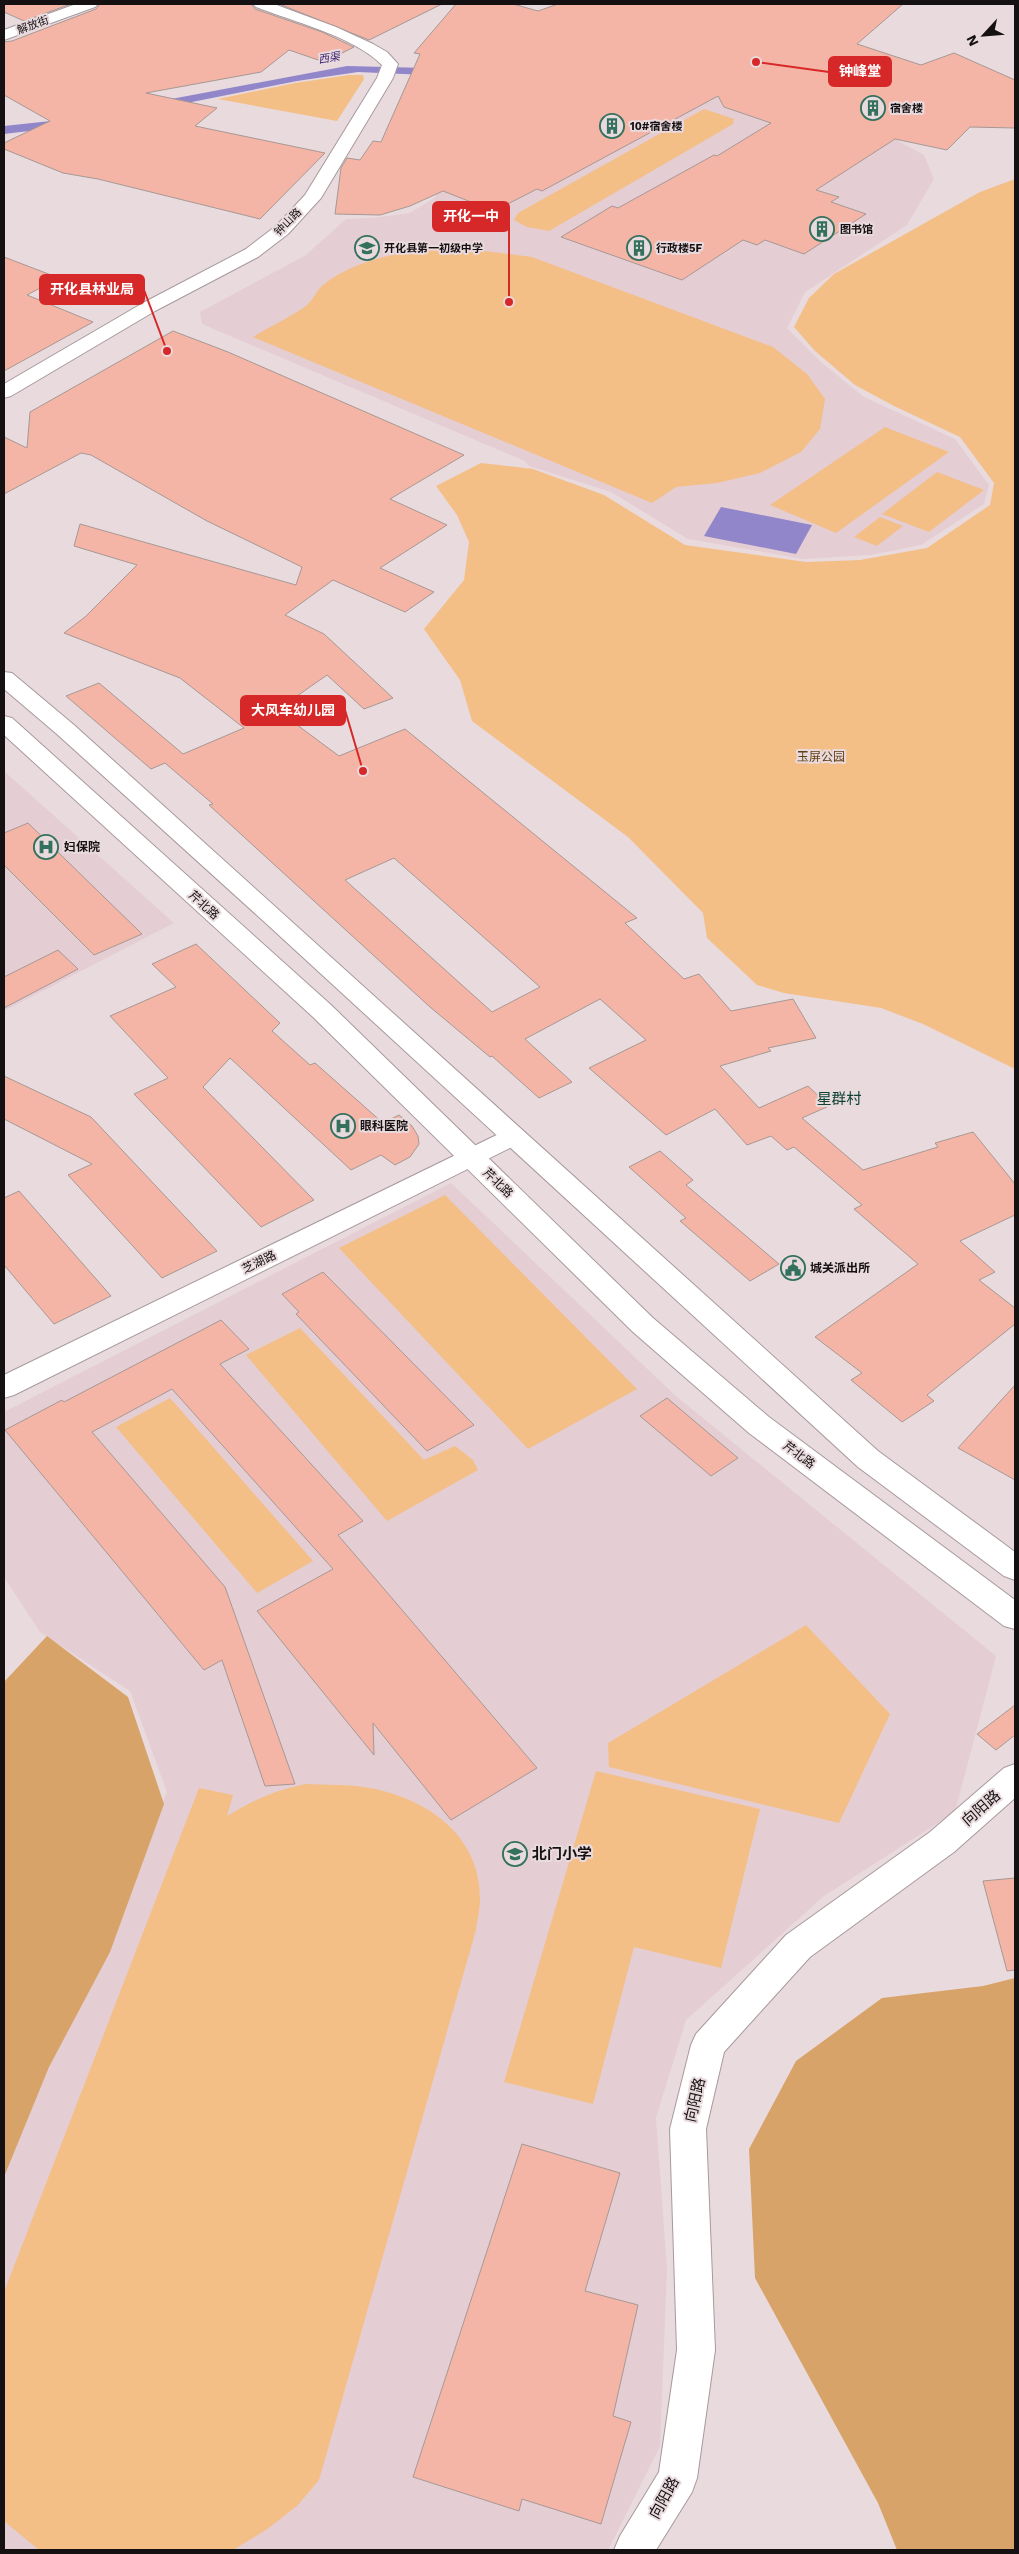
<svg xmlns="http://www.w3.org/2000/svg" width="1019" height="2554" viewBox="0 0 1019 2554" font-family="'Work Sans','Noto Sans SC',sans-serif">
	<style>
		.built { fill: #e4cdd3 }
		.green { fill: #f3bf87 }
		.forest { fill: #d8a369 }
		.water { fill: #9186c9 }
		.building { fill: #f5b5a6; stroke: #a69894; fill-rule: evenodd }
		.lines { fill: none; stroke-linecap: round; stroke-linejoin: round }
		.street-casing { stroke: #a7999c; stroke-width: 2 }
		.secondary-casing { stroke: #a7999c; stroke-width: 2 }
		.street { fill: #fff; fill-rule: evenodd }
		.secondary { fill: #fff; fill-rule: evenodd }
		.labels { text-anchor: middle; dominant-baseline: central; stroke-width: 4; stroke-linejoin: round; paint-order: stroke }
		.far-street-label { font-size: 11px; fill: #151011; stroke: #e9dade }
		.far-water-label { font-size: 11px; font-style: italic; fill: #371f6e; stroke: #e9dade }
		.far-poi-label { font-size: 11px; font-weight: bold; fill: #151011; stroke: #e9dade; text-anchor: start }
		.park-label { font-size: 12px; fill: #623f12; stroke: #e9dade }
		.poi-label { font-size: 12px; font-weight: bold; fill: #151011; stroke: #e9dade; text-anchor: start }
		.street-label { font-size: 12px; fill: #151011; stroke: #e9dade }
		.quarter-label { font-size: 15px; fill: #0e4334; stroke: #e9dade }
		.near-street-label { font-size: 15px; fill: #151011; stroke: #e9dade }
		.near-poi-label { font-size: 15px; font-weight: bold; fill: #151011; stroke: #e9dade; text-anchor: start }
		.leader { fill: none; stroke: #d62828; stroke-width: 2 }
		.callout-dot { fill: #d62828; stroke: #e9dade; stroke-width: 2 }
		.callout { fill: #d62828; stroke: #d62828; stroke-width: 2 }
		.callout-label { font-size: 14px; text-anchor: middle; font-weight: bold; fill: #fff }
	</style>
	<rect width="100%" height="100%" fill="#e9dade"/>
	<path class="built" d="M647,85L923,120L898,141L924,155L934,179L907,225L805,292L787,328L821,362L864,397L955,439L989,485L984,504L921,545L870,555L804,559L688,539L611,492L529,466L525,461L202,324L200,312L306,255L346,219L373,218L410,213L436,197L433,193Z
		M4,771L174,923L4,1011Z
		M451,1183L677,1397L996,1656L955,1812L824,1896L686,2020L656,2118L667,2268L660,2446L608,2550H4V2164L167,1792L130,1691L40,1632L4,1577V1412Z"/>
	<path class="green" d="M349,75H363L364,79L337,121L218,99L295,83Z
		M704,109L734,119L733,124L549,231L527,227L514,220L518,213Z
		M1015,179V1069L923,1024L881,1008L784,993L757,985L707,938L703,913L628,837L472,721L460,680L424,629L464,580L469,542L457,515L436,486L481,463L533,469L604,495L685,545L806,562L860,560L927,548L990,505L994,483L960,437L894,406L855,385L815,351L794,327L809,298L834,274L980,192Z
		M463,248L532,257L773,347L807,374L825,399L820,429L801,452L760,473L717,483L676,487L652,503L253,337C269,327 287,319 303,308C312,303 315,292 323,285C361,255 416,249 463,248Z
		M885,427L949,452L836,533L770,505Z
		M937,472L984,490L929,532L882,514Z
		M880,517L903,526L877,546L854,537Z
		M445,1195L637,1389L528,1449L339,1248Z
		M300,1328L424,1460L455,1446L473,1460L478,1470L387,1521L246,1355Z
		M170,1398L313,1561L257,1593L116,1427Z
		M806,1625L890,1714L839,1823L609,1767L608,1743Z
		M596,1771L760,1809L721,1968L634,1947L593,2104L504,2082Z
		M306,1784C327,1785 349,1784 370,1788C428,1799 481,1836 480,1900C480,1910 477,1920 476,1930L319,2480L297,2506L266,2530L233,2550H39L4,2521V2292L199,1788L233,1795L227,1816C253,1800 276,1790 306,1784Z"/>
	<path class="forest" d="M47,1636L128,1697L164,1804L110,1952L49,2067L4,2177V1682Z
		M1015,1978V2550H897L878,2503L755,2278L749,2149L796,2061L882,1998L983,1986Z"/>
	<path class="water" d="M637,4H669L472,77L358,72L297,81L71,126L4,134V126L60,120L347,66L466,69Z
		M721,507L812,525L796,554L704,536Z"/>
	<path class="building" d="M4,4H71L24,21L4,12Z
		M100,4H251L255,9L322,32L354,47L324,62L289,50L261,72L146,93L217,108L195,126L325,153L260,219L98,179L63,173L4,149V143L50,121L4,95V42L12,41L96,9Z
		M279,4H442L369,40Z
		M456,4H513L538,11L558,4H903L857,44L921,65L954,53L1015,80V128L970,127L947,150L895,139L816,190L839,197L831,202L866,214L804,254L765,240L757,245L743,240L682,280L561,237L612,206L618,208L714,155L717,156L771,123L724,107L718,96L542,191L537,189L494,211L443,191L410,206L380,215L335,214L341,168L347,158L360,160L373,141L381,142L420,54L414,53Z
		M4,257L59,278L27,295L93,322L4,371Z
		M173,331L228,352L464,455L390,499L447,525L380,568L434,592L405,612L333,580L285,615L324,634L393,698L364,709L327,675L277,710L339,756L405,729L637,918L625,923L684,979L699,974L731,1011L793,999L816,1038L768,1048L771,1051L720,1066L759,1108L808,1086L829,1106L802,1118L863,1170L938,1147L935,1143L973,1132L1015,1184V1215L960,1241L995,1272L979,1280L1015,1308V1324L927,1395L934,1401L902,1422L851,1380L862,1373L815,1337L918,1264L854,1209L862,1205L794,1147L787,1150L771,1136L747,1145L715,1109L666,1135L589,1068L646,1040L600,999L525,1039L572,1082L539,1098L492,1056L490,1057L430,1007L209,805L213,804L165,763L151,769L66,696L99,683L183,754L244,728L180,678L64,633L85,617L137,565L74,546L80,524L296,585L302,567L207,521L91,455L81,453L4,494V437L27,448L30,412ZM394,858L540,987L492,1012L345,880Z
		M28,823L142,934L94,955L4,865V833Z
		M196,944L280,1023L272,1031L310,1065L315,1063L383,1123L399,1115L412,1126L418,1136L419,1144L410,1157L395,1165L381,1155L351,1170L230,1058L203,1087L314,1200L261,1227L134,1094L168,1078L110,1016L176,987L152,964Z
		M58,950L78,969L4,1008V977Z
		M4,1076L91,1117L217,1251L162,1278L68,1175L92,1164L4,1119Z
		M660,1151L693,1180L686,1185L779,1264L750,1281L680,1221L686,1218L629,1167Z
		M19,1191L111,1296L54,1324L4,1265V1198Z
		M323,1272L474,1425L427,1451L296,1314L299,1312L282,1294Z
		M221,1320L249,1349L220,1364L363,1521L338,1535L537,1768L451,1820L373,1723L374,1755L257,1611L333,1569L172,1389L92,1432L225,1587L295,1784L265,1786L222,1660L204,1670L5,1430L62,1400L64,1402Z
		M1015,1385V1480L958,1448Z
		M667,1398L738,1458L711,1476L640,1416Z
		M1015,1705V1735L996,1750L977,1734Z
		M1015,1878V1970L1007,1971L983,1881Z
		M522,2144L620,2173L585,2291L638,2305L613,2416L631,2422L601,2524L522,2499L519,2511L413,2477Z"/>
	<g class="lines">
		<defs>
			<path id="street" d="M253,4H274L336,27L373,44L387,52L398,64L393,78L321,198L288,234L258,257L155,311L11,396L4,398V384L143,303L246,249L276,226L305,195L377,78L382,65C353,36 294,22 256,7Z
				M513,1127L522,1130L526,1136L522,1142L14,1395L4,1398V1375Z
				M1015,1764V1798L954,1852L810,1957L724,2052L706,2129L715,2350L697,2478L692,2492L656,2550H614L620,2536L659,2472L677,2350L670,2129L691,2045L696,2034L786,1935L930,1832L1004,1768Z"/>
			<path id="secondary" d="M76,4H98L95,7L4,40V30Z
				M4,672L12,673L74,725L878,1451L1015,1552V1580L1004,1576L858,1467L270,927L58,735L4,689Z
				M4,716L12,718L331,1005L653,1318L769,1417L1015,1600V1629L1004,1626L749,1433L633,1332L313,1017L4,735Z"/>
		</defs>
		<use href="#street" class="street-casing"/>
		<use href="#secondary" class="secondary-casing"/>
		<use href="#street" class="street"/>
		<use href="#secondary" class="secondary"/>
	</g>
	<defs>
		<symbol id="building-ring" viewBox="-11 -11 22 22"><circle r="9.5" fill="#e9dade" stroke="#33715e" stroke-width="1.5"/><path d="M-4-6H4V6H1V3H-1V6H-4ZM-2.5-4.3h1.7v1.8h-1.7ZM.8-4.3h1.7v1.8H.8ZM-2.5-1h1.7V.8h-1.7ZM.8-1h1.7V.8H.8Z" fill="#33715e"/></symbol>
		<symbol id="school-ring" viewBox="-11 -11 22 22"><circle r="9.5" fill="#e9dade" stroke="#33715e" stroke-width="1.5"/><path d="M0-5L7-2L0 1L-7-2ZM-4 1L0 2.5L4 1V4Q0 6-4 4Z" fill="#33715e"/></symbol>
		<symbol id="hospital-ring" viewBox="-11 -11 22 22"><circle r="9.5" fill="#e9dade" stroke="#33715e" stroke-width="1.5"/><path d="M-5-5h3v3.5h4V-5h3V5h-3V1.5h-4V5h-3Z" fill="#33715e"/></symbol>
		<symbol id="civic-ring" viewBox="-11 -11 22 22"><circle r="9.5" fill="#e9dade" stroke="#33715e" stroke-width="1.5"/><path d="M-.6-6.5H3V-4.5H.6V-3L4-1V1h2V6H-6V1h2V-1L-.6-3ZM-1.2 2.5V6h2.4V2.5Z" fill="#33715e"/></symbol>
	</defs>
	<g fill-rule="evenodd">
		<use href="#building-ring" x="859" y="94" width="28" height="28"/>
		<use href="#building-ring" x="598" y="112" width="28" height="28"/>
		<use href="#building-ring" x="808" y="215" width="28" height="28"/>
		<use href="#school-ring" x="353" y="234" width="28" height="28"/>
		<use href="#building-ring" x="625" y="234" width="28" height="28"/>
		<use href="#hospital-ring" x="32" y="833" width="28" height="28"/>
		<use href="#hospital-ring" x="329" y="1112" width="28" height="28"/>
		<use href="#civic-ring" x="779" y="1254" width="28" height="28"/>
		<use href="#school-ring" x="501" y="1840" width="28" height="28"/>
	</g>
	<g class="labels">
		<g class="far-street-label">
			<text transform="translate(33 25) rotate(-20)">解放街</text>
			<text transform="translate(288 222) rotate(-45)">钟山路</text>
		</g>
		<g class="far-water-label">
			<text transform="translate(329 58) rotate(-9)">西渠</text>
		</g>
		<g class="far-poi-label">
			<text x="890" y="108">宿舍楼</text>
			<text x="630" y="126">10#宿舍楼</text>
			<text x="840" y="229">图书馆</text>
			<text x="384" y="248">开化县第一初级中学</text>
			<text x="656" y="248">行政楼5F</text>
		</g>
		<g class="park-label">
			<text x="821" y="757">玉屏公园</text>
		</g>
		<g class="poi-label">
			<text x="64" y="847">妇保院</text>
			<text x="360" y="1126">眼科医院</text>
			<text x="810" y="1268">城关派出所</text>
		</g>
		<g class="street-label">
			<text transform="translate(204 905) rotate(42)">芹北路</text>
			<text transform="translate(498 1183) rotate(44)">芹北路</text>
			<text transform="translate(259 1262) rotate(-26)">芝湖路</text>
			<text transform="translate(799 1455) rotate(37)">芹北路</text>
		</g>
		<g class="quarter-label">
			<text x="839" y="1099">星群村</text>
		</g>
		<g class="near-street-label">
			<text transform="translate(981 1808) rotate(-41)">向阳路</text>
			<text transform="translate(695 2100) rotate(-77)">向阳路</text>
			<text transform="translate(664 2498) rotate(-61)">向阳路</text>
		</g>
		<g class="near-poi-label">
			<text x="532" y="1854">北门小学</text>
		</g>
	</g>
	<path class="leader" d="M756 62L829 72M509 302L509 216M167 351L144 290M363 771L345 710"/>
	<g class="callout-dot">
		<circle cx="756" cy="62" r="5"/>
		<circle cx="509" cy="302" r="5"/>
		<circle cx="167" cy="351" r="5"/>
		<circle cx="363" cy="771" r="5"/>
	</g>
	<g class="callout">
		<rect x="829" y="57" width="62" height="29" rx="5"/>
		<rect x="433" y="202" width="76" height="29" rx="5"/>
		<rect x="40" y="275" width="104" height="29" rx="5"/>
		<rect x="241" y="696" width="104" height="29" rx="5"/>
	</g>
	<g class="callout-label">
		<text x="860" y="76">钟峰堂</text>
		<text x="471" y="221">开化一中</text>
		<text x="92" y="294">开化县林业局</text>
		<text x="293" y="715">大风车幼儿园</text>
	</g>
	<rect width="1019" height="2554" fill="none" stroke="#151011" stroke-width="10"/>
	<g transform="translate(984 35) rotate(244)" stroke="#e9dade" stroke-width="4" paint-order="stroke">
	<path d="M0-4L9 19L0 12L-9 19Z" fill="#151011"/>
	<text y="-8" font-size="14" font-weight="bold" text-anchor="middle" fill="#151011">N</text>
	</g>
</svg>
